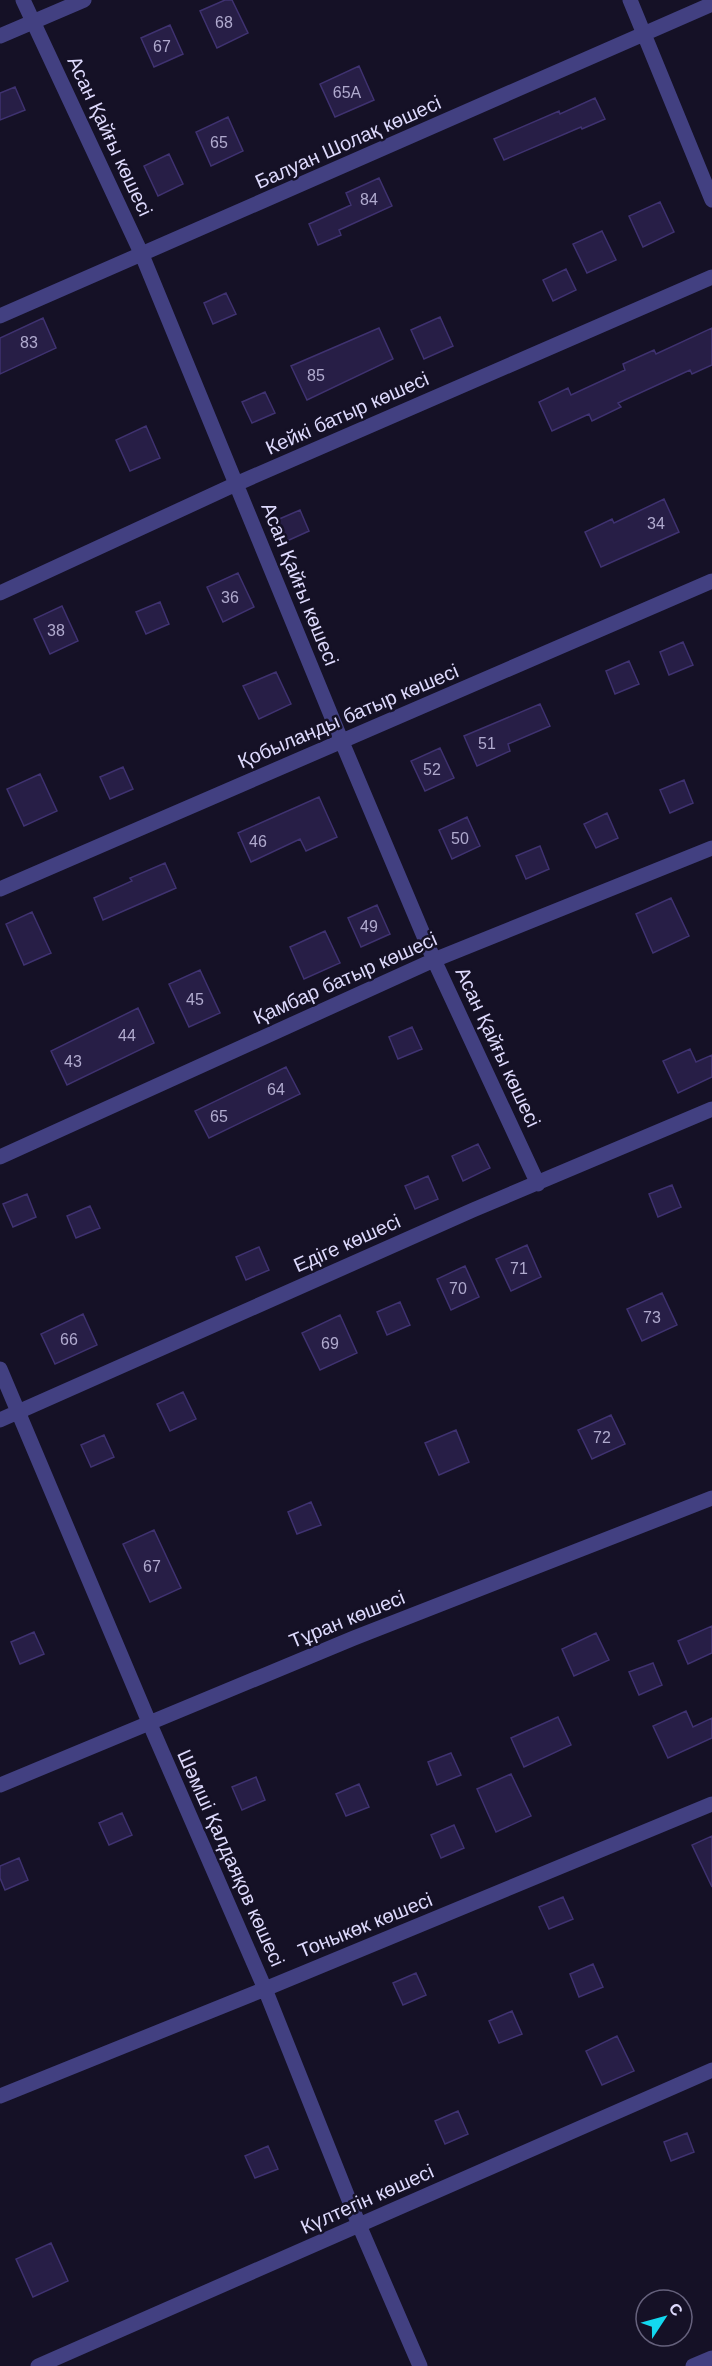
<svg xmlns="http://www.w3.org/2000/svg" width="712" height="2366" viewBox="0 0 712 2366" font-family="Arial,sans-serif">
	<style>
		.building { fill: #271e46; stroke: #3f3270; stroke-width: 1.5 }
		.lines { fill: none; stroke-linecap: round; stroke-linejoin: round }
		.minor { stroke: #424081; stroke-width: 15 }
		.labels { text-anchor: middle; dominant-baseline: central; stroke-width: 5; stroke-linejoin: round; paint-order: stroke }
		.number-label { font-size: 16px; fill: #b0aace }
		.street-label { font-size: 20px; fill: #ddd9fc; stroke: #151126 }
	</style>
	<rect width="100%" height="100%" fill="#151126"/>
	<path class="building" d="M225,0H232L248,33L217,48L200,11Z
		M170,25L183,54L154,67L141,38Z
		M359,66L374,100L335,117L320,84Z
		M15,87L25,110L0,120V93Z
		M595,98L605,119L582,129L581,127L504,160L494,139L559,111L560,114Z
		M228,117L243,151L211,166L196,132Z
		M169,154L183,184L158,196L144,166Z
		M379,178L392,206L339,230L341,235L318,245L309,224L351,205L346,193Z
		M660,202L674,232L643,247L629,216Z
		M602,231L616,260L587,273L573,244Z
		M566,269L576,290L553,301L543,280Z
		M226,293L236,314L213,324L204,303Z
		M440,317L453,346L424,359L411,330Z
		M43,318L56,348L0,374V338Z
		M379,328L393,359L307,400L291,366Z
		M712,328V365L692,374L690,370L618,403L621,407L592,421L589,414L552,431L539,402L568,388L571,395L625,370L623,364L654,350L656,354Z
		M265,392L275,413L252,423L242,402Z
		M146,426L160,458L130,471L116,440Z
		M664,499L679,532L601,567L585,532L612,519L614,523Z
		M300,510L309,531L287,541L277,520Z
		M238,573L254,607L223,622L207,587Z
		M160,602L169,624L146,634L136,612Z
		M62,606L78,641L50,654L34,619Z
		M683,642L693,665L669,675L660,652Z
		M629,661L639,684L615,694L606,671Z
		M276,672L291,704L259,719L243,686Z
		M540,704L550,726L508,744L510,751L477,766L464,736Z
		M440,748L454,778L425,791L411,761Z
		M123,767L133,789L110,799L100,777Z
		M40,774L57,811L24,826L7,789Z
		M684,780L693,803L670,813L660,790Z
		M319,797L337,837L306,851L300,839L251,862L238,833Z
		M607,813L618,838L596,848L584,824Z
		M467,817L480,846L452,859L439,830Z
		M540,846L549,869L526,879L516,856Z
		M165,863L176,888L103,920L94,898L132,881L130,878Z
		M671,898L689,936L653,953L636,914Z
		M377,905L390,934L361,947L348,918Z
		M32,912L51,953L24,965L6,924Z
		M325,931L340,963L304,979L290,947Z
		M200,970L220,1013L189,1027L169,984Z
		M138,1008L154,1043L67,1085L51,1051Z
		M412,1027L422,1049L398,1059L389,1037Z
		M690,1049L696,1062L712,1055V1077L678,1093L663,1061Z
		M286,1067L300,1094L209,1138L195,1111Z
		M478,1144L490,1168L463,1181L452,1156Z
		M428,1176L438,1199L415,1209L405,1186Z
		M672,1185L681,1207L658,1217L649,1194Z
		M27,1194L36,1217L13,1227L3,1204Z
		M90,1206L100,1228L76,1238L67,1216Z
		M527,1245L541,1277L511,1291L496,1259Z
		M259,1247L269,1270L246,1280L236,1257Z
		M465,1266L479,1297L451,1310L437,1279Z
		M662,1293L677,1325L642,1341L627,1309Z
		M400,1302L410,1325L387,1335L377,1312Z
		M83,1314L97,1345L55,1364L41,1334Z
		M340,1315L357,1353L320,1370L302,1333Z
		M183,1392L196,1419L170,1431L157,1404Z
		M611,1415L625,1444L592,1459L578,1430Z
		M456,1430L469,1462L439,1475L425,1443Z
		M104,1435L114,1457L91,1467L81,1445Z
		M311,1502L321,1525L297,1534L288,1512Z
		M154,1530L181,1588L150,1602L123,1544Z
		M712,1626V1653L688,1664L678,1641Z
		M34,1632L44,1654L20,1664L11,1642Z
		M596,1633L609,1660L574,1676L562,1649Z
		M653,1663L662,1685L639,1695L629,1672Z
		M686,1711L693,1727L712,1718V1738L668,1758L653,1726Z
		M558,1717L571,1745L524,1767L511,1738Z
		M451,1753L461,1775L437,1785L428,1762Z
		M511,1774L531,1816L496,1832L477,1789Z
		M256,1777L265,1800L242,1810L232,1787Z
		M359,1784L369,1807L346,1816L336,1794Z
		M122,1813L132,1835L109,1845L99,1823Z
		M454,1825L464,1848L441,1858L431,1835Z
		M712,1836V1887L692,1845Z
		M19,1858L28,1880L5,1890L0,1878V1866Z
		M563,1897L573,1919L549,1929L539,1907Z
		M593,1964L603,1987L579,1997L570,1974Z
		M416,1973L426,1995L403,2005L393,1983Z
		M512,2011L522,2034L499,2043L489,2021Z
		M617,2036L634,2071L602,2085L586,2051Z
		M458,2111L468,2134L445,2144L435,2121Z
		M687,2133L694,2152L671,2161L664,2142Z
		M268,2146L278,2169L255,2178L245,2156Z
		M51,2243L68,2281L33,2297L16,2259Z"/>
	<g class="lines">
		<path class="minor" d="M23,0L142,255L342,742L434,960L538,1184
			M630,0L712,200
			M0,36L84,0
			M0,316L712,4
			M0,593L236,484L712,277
			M0,889L712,581
			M0,1157L434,960L712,848
			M0,1369L149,1722L265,1989L359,2225L420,2366
			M0,1420L473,1210L712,1109
			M0,1785L354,1638L712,1498
			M0,2096L265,1989L712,1804
			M38,2366L712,2070
			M693,2366L712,2358"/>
	</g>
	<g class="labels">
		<g class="number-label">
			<text x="224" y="22">68</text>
			<text x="162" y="46">67</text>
			<text x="347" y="92">65А</text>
			<text x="219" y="142">65</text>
			<text x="369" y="199">84</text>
			<text x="29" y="342">83</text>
			<text x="316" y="375">85</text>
			<text x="656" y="523">34</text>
			<text x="230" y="597">36</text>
			<text x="56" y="630">38</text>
			<text x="487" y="743">51</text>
			<text x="432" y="769">52</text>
			<text x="460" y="838">50</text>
			<text x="258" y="841">46</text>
			<text x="369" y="926">49</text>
			<text x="195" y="999">45</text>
			<text x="127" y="1035">44</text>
			<text x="73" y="1061">43</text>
			<text x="276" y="1089">64</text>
			<text x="219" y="1116">65</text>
			<text x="519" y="1268">71</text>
			<text x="458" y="1288">70</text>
			<text x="652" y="1317">73</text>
			<text x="69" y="1339">66</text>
			<text x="330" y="1343">69</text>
			<text x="602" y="1437">72</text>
			<text x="152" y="1566">67</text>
		</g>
		<g class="street-label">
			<text transform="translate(110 136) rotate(65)">Асан Қайғы көшесі</text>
			<text transform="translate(348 142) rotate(-24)">Балуан Шолақ көшесі</text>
			<text transform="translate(347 413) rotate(-24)">Кейкі батыр көшесі</text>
			<text transform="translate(300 584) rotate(68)">Асан Қайғы көшесі</text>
			<text transform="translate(348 716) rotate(-23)">Қобыланды батыр көшесі</text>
			<text transform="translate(345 978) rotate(-24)">Қамбар батыр көшесі</text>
			<text transform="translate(498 1047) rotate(65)">Асан Қайғы көшесі</text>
			<text transform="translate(347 1243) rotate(-24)">Едіге көшесі</text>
			<text transform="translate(347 1619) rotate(-22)">Тұран көшесі</text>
			<text transform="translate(231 1858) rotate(66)">Шәмші Қалдаяқов көшесі</text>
			<text transform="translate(365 1925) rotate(-22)">Тоныкөк көшесі</text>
			<text transform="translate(367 2199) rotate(-24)">Күлтегін көшесі</text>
		</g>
	</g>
	<g transform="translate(664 2318) rotate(54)"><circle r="28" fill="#151126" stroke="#65617c" stroke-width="1.5"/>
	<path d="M0-4.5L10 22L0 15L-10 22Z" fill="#13d8ef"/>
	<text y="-9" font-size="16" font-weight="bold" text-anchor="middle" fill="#ddd9fc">С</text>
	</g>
</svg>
